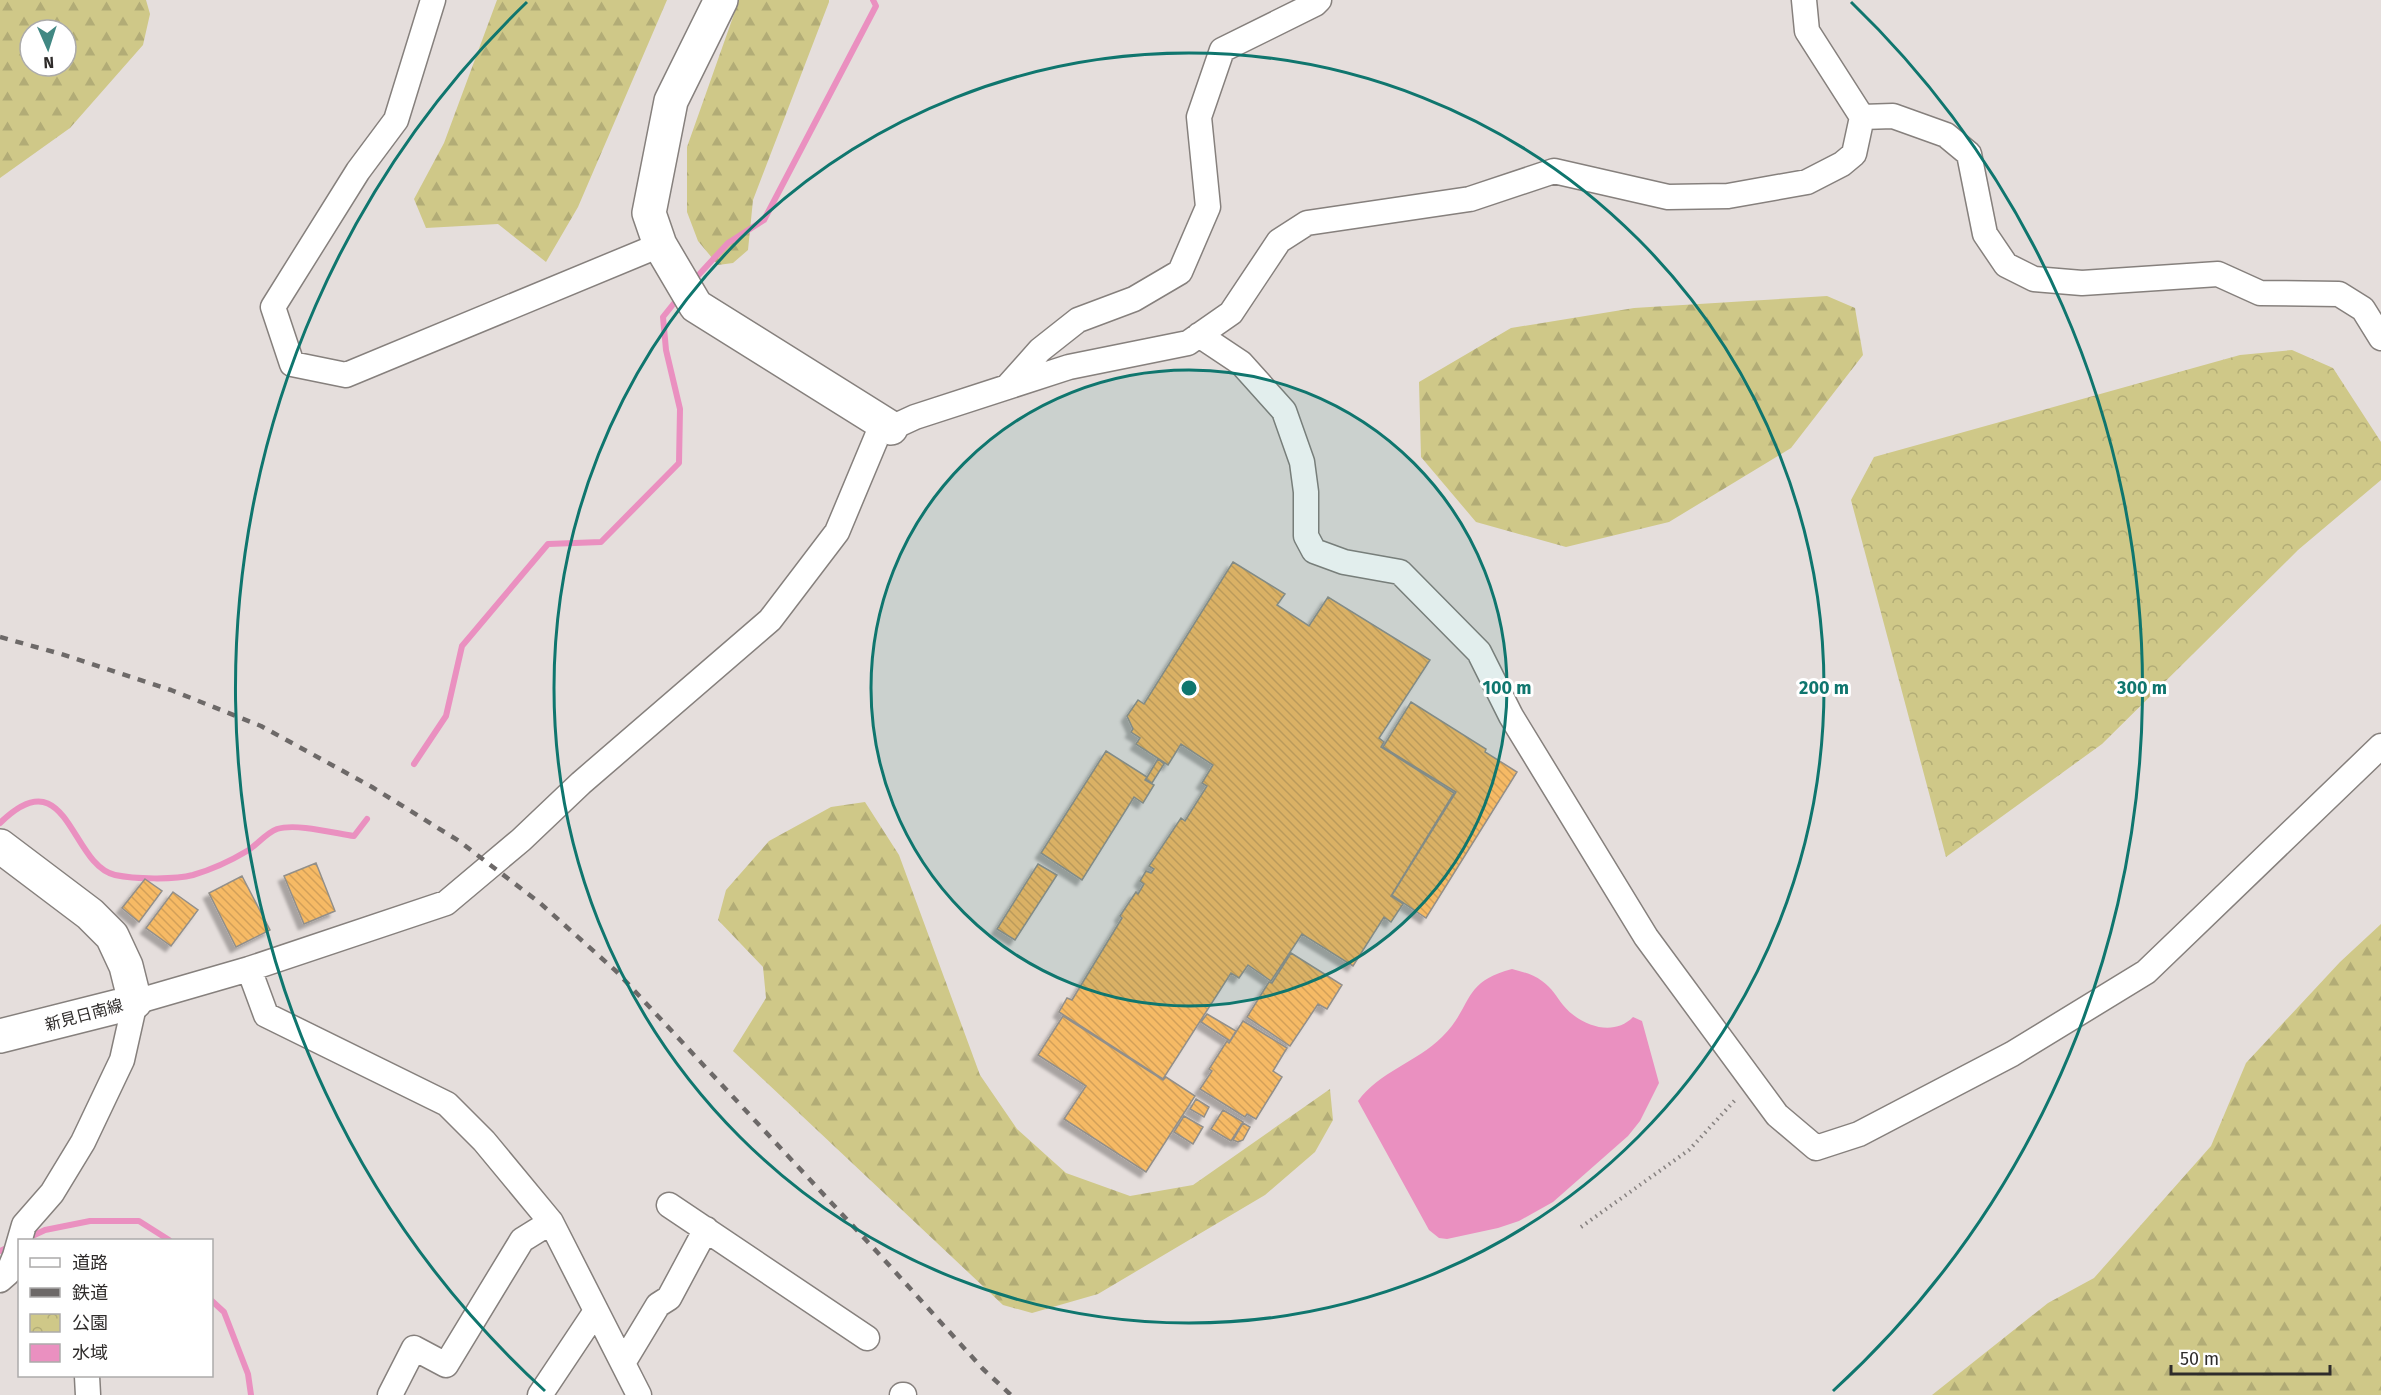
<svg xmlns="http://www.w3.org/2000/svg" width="2381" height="1395" viewBox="0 0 2381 1395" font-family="'Fira Sans','Noto Sans JP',sans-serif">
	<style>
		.forest { fill: url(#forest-firs); fill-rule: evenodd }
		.park { fill: url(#park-crowns) }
		.water { fill: #ea90c0 }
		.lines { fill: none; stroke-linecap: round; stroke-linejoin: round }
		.stream { stroke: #ea90c0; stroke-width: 6 }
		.building { fill: url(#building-back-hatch); stroke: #928f8a; stroke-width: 1.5; filter: url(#shadow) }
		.street-casing { stroke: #86807d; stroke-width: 27 }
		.secondary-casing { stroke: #86807d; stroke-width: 36 }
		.primary-casing { stroke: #86807d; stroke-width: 36 }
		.path { stroke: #878280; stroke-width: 4; stroke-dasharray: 1.5 4.5; stroke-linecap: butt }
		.street { stroke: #fff; stroke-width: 24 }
		.secondary { stroke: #fff; stroke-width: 33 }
		.primary { stroke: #fff; stroke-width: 33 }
		.rail { stroke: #6d6968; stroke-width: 4.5; stroke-dasharray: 8 8; stroke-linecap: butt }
		.ring { fill: none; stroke: #0f766e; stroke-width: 3 }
		.labels { text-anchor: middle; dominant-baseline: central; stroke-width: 6; stroke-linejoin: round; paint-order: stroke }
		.street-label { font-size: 16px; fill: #2f2c2b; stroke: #fff }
		.centre { fill: #0f766e; stroke: #fff; stroke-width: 3 }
		.ring-label { font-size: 18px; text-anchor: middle; font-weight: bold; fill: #0f766e; stroke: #fff; stroke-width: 6; stroke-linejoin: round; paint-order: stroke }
	</style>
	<defs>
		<pattern id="forest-firs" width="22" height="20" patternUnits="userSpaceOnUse" patternTransform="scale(1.5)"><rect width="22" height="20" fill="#cfc888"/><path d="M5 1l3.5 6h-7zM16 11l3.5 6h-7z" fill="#b2ac76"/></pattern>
		<pattern id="park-crowns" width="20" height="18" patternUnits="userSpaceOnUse" patternTransform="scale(1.5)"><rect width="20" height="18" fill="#cfc888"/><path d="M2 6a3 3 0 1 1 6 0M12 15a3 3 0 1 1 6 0" fill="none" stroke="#b2ac76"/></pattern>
		<pattern id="building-back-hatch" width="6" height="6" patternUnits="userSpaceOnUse" patternTransform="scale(1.5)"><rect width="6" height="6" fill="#f6ba65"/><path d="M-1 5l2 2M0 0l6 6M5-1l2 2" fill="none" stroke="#d3a058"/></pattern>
		<filter id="shadow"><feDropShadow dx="-5.5" dy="5.5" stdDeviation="1.5" flood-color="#0004"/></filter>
	</defs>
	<rect width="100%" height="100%" fill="#e5dedc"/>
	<path class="forest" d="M0,0H146L150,14L143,45L70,128L0,178ZM30,30H66V66H30Z
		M497,0H667L578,207L546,262L498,224L426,228L414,199L444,143Z
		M739,0H829V2L753,200L748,250L733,263L718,265L698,241L687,212V147Z
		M1827,296L1855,308L1863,355L1791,448L1669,522L1566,547L1476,522L1421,457L1419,382L1511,328L1634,308Z
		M865,802L899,855L980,1075L1017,1129L1066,1173L1130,1196L1193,1185L1330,1089L1333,1120L1315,1152L1265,1195L1098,1294L1032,1313L1003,1305L733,1051L766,998L763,967L718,920L726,890L769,841L831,807Z
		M2381,924V1395H1932L2048,1303L2094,1278L2211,1146L2246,1063L2340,962Z"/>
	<path class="park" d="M2292,350L2333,368L2381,442V480L2298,550L2102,744L1946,857L1851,500L1874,457L2240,355Z"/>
	<path class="water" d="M1512,969C1523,972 1533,974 1542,981C1552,988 1556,996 1563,1005C1579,1025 1613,1038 1633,1017L1642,1021L1659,1083L1640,1121L1628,1136L1553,1202L1519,1221L1498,1228L1447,1239L1439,1238L1429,1230L1358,1101C1379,1072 1417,1062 1442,1037C1473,1007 1461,982 1512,969Z"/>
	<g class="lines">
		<path class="stream" d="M694,280L728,243L764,220L876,6L873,0
			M414,764L446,716L462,646L548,544L601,542L679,463L680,409L666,350L663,317L679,297
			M0,823C68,756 70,865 115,875C134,879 174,880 193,875C210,870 232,860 247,851C257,845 266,833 277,829C296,823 334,833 354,836L367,819
			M28,1238L45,1230L90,1221H139L169,1240
			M0,1251L11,1246
			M212,1301L224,1312L248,1374L251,1395"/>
	</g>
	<path class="building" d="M1233,562L1285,594L1277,605L1309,626L1328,597L1430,660L1379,738L1384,742L1381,747L1454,793L1391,896L1403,904L1391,922L1384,917L1353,966L1302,934L1271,981L1248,965L1239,978L1231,973L1163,1079L1059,1012L1067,998L1072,1000L1122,918L1120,916L1136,892L1138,894L1144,884L1140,881L1146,871L1151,873L1154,869L1149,866L1181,818L1185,821L1207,786L1202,783L1213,765L1181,744L1168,765L1136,744L1140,738L1131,732L1133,729L1127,716L1138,700L1144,704Z
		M1411,702L1486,749L1485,752L1517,772L1426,918L1392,895L1456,792L1383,747Z
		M1106,751L1147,777L1145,780L1154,785L1143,803L1134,797L1082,880L1041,853Z
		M1158,759L1164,764L1152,783L1146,779Z
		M316,863L335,911L304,924L284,876Z
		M1038,864L1057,875L1015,940L997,929Z
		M242,876L270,930L236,947L209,893Z
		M145,879L162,891L139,922L122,908Z
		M173,892L198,910L171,946L146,928Z
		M1291,953L1342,985L1327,1009L1318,1004L1290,1046L1247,1017L1269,982L1272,983Z
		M1207,1014L1236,1031L1230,1041L1201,1022Z
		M1063,1016L1163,1080L1166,1077L1195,1096L1146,1172L1064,1119L1086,1086L1038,1055Z
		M1243,1021L1287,1048L1273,1071L1282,1077L1256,1119L1247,1114L1245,1117L1200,1089L1212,1071L1209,1069L1227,1041L1229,1043Z
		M1196,1099L1209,1107L1204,1117L1190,1109Z
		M1223,1110L1243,1122L1231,1141L1211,1129Z
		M1184,1116L1203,1127L1193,1144L1174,1132Z
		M1243,1123L1250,1127L1243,1140L1238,1142L1233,1140Z"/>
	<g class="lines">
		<defs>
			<path id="street" d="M433,0L396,120L358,171L273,307L292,364L346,375L660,245
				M1862,117L1893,116L1946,135L1969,154L1985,234L2006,265L2034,279L2082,283L2218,274L2260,293L2339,294L2363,309L2381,338
				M1199,335L1241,363L1284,411L1302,462L1306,492V536L1314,551L1344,562L1400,572L1479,652L1511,716L1646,937L1777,1115L1816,1148L1859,1134L2012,1054L2146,972L2381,746
				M1007,387L1040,350L1078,320L1134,299L1180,272L1208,207L1199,117L1222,50L1315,4L1319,0
				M249,969L266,1015L447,1104L484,1141L551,1222L639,1395
				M669,1205L867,1338
				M15,1256L24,1225L52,1193L83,1142L122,1060L135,1002L249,969L446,903L521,840L581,783L770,620L837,532L878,434L915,417L1069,367L1188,343L1231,313L1279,241L1307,223L1470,199L1554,171L1668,197L1728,196L1807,182L1842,164L1854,154L1862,117L1807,31L1804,0
				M0,1280L8,1273L15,1256L20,1261
				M623,1363L658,1305L669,1298L706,1229
				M87,1376L88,1395
				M390,1395L414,1348L446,1365L522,1240L551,1222
				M540,1395L596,1311
				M902,1395H904"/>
			<path id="secondary" d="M721,0L671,101L649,213L660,245L696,306L891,428"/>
			<path id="primary" d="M0,846L90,914L112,936L126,966L135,1002L0,1036"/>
		</defs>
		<use href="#street" class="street-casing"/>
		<use href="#secondary" class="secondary-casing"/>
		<use href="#primary" class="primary-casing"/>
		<path class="path" d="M1581,1227L1689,1150L1737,1098"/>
		<use href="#street" class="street"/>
		<use href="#secondary" class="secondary"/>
		<use href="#primary" class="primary"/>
		<path class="rail" d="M0,637L61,654L171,690L261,726L372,787L459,841L540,903L617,972L879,1254L983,1369L1011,1395"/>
	</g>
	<circle cx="1189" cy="688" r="318" fill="#0f766e" fill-opacity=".12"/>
	<g class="ring">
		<circle cx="1189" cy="688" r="318"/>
		<circle cx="1189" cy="688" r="635"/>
		<path d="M545 1391A953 953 0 0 1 527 2M1851 2A953 953 0 0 1 1833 1391"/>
	</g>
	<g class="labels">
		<g class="street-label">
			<text transform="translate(84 1015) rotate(-15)">新見日南線</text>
		</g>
	</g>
	<circle cx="1189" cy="688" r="9" class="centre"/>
	<g class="ring-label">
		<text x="1507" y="694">100 m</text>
		<text x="1824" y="694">200 m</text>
		<text x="2142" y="694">300 m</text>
	</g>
	<rect x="18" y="1239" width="195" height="138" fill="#ffffff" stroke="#acabaa" stroke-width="1.5"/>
	<rect x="30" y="1258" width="30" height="9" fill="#ffffff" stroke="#acabaa" stroke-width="1.5"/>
	<text x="72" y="1269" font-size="18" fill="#2f2c2b">道路</text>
	<rect x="30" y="1288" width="30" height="9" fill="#6d6968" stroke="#acabaa" stroke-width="1.5"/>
	<text x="72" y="1299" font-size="18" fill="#2f2c2b">鉄道</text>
	<rect x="30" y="1314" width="30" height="18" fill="url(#park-crowns)" stroke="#acabaa" stroke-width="1.5"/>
	<text x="72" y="1329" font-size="18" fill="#2f2c2b">公園</text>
	<rect x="30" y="1344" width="30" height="18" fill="#ea90c0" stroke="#acabaa" stroke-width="1.5"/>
	<text x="72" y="1359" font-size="18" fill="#2f2c2b">水域</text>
	<g transform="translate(48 48) rotate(177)"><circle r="28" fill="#ffffff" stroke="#acabaa" stroke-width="1.5"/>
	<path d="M0-4.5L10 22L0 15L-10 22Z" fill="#418883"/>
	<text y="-9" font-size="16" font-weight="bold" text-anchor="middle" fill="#2f2c2b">N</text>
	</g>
	<path d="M2171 1365v9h159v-9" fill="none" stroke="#2f2c2b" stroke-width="3"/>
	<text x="2180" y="1365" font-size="18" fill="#2f2c2b" stroke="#ffffff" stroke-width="4.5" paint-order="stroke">50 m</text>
</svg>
